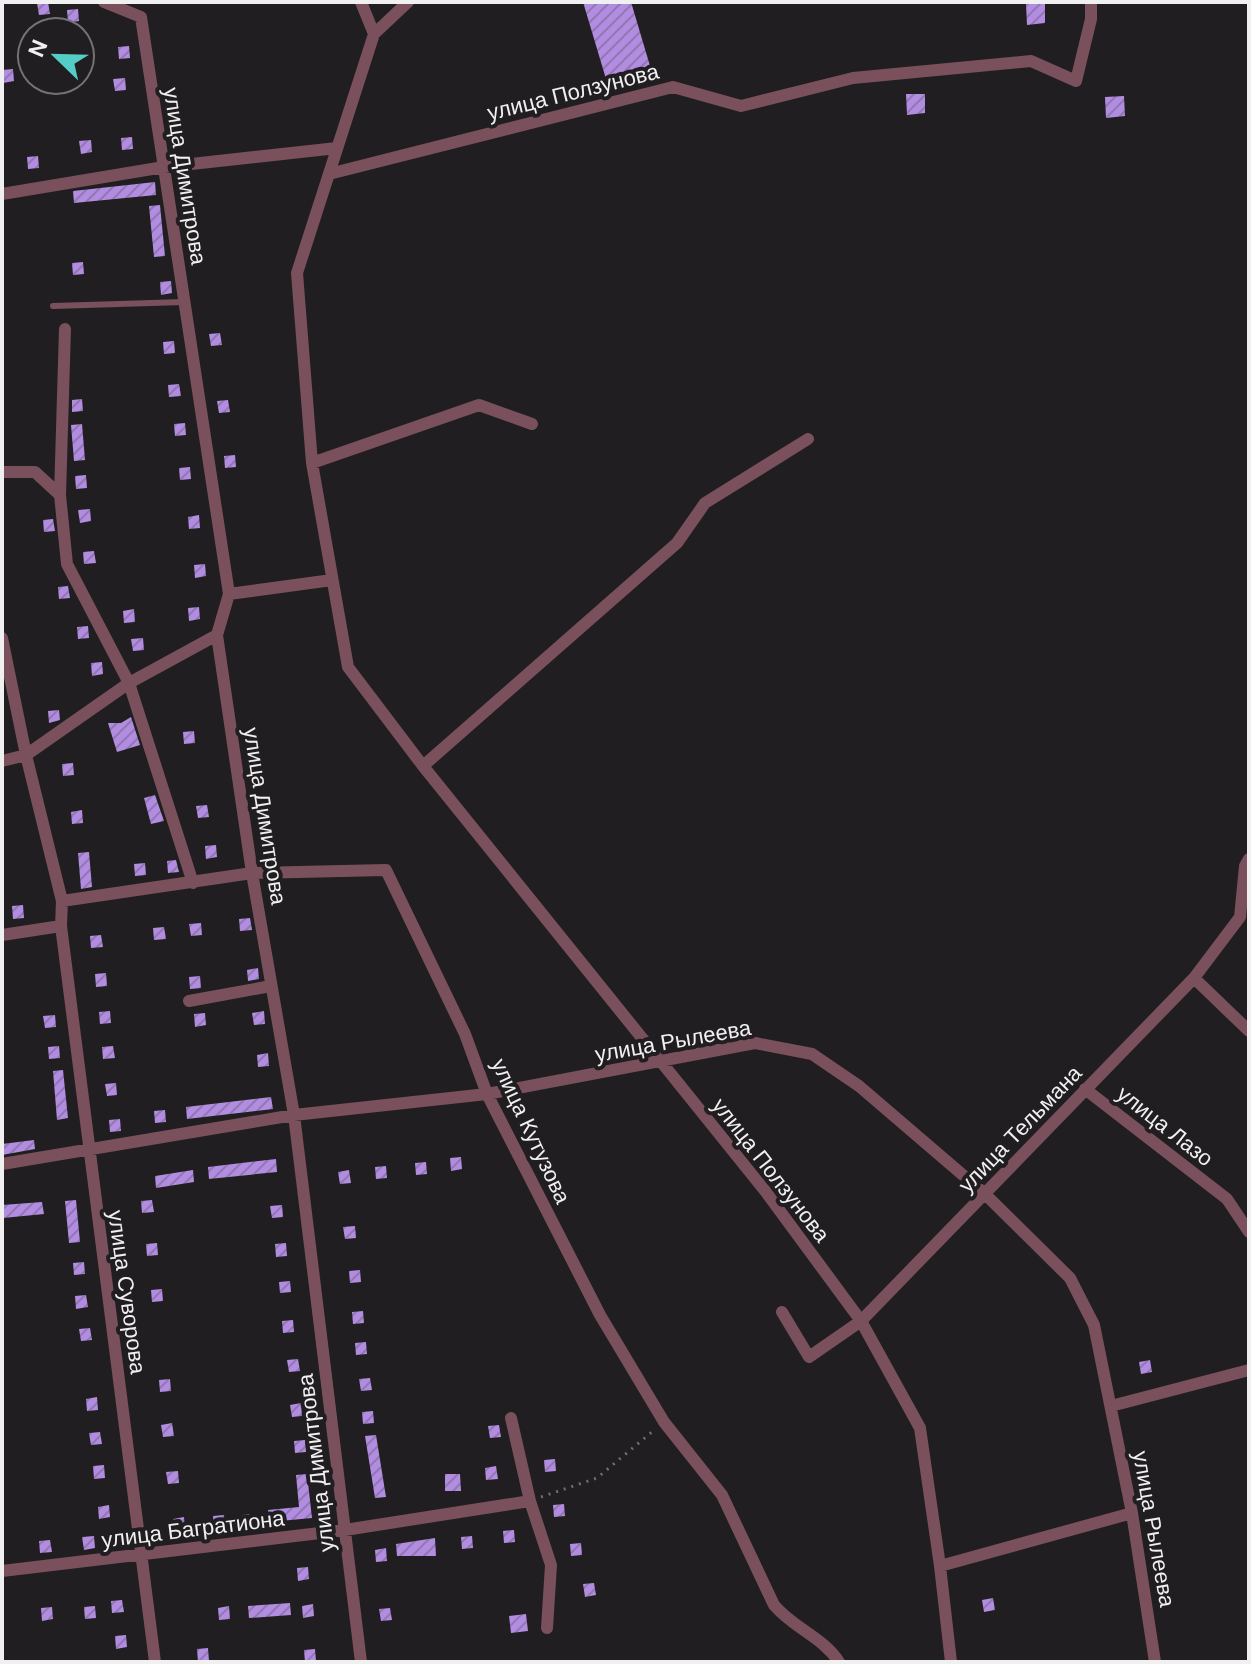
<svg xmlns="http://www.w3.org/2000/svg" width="1251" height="1664" viewBox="0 0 1251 1664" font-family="'DM Sans',sans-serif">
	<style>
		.building { fill: url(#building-hatch) }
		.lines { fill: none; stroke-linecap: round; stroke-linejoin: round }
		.path { stroke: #6f6d6f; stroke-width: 3; stroke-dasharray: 2 6; stroke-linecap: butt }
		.lane { stroke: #79505b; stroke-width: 6 }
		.street { stroke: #79505b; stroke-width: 12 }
		.labels { text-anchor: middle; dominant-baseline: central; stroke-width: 8; stroke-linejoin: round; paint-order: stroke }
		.street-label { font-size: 22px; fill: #f1f0f1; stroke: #201e20 }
	</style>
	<defs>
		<pattern id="building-hatch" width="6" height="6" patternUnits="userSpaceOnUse" patternTransform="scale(2)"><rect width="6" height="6" fill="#b28ce1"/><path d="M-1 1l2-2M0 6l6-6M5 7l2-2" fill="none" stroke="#9278b3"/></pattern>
	</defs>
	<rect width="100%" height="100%" fill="#201e20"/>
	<path class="building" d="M48,2L50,14L39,15L37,3Z
		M583,2H631L653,76L609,89Z
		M1045,3V23L1027,25L1026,4Z
		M78,9L79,21L68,23L67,10Z
		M129,46L130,58L119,59L118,47Z
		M13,69L14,81L3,83L2,70Z
		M125,78L126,90L115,91L113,79Z
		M906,94H925V113L907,115Z
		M1124,96L1125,116L1106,118L1105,97Z
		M132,137L133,149L122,150L121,138Z
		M91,140L92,152L81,154L79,141Z
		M38,156L39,168L28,169L27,157Z
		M155,182L156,195L74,203L73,191Z
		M160,205L165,256L154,257L149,206Z
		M83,262L84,274L73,275L72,263Z
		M171,281L172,293L161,295L160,282Z
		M220,333L222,345L211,346L209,334Z
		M174,341L175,353L164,354L163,342Z
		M179,384L181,396L169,397L168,385Z
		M82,399L83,411L72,412V400Z
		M228,400L230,412L219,413L217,401Z
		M185,423L186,435L175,436L174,424Z
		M82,424L85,460L74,461L71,425Z
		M235,455L236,467L225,468L224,456Z
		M190,467L191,479L180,480L179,468Z
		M86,475L87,488L76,489L75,476Z
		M90,509L91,521L80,523L78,510Z
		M199,515L200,528L189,529L188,517Z
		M53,519L55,531L44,532L43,520Z
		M94,551L96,563L84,564L83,552Z
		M205,564L206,576L195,578L194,565Z
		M68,586L70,598L59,599L58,587Z
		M199,607L200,619L189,621L188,608Z
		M134,609L135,622L124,623L123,611Z
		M88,626L89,638L78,639L77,627Z
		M143,638L144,650L133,651L131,639Z
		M102,662L103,674L92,676L91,663Z
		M59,710L60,720L49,723L48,711Z
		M131,717L140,745L117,752L108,723H121Z
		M194,731L195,743L184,744L183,732Z
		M259,750L260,762L249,764L248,751Z
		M73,763L74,775L63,776L62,764Z
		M155,795L164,821L151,824L144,798Z
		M207,805L209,817L198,818L196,806Z
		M82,810L83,823L72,824L71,812Z
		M270,818L271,830L260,831L259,819Z
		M216,845L217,857L206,859L205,846Z
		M89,852L92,887L81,889L78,853Z
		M176,860L179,872L168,873L167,861Z
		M145,863L146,875L135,876L134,864Z
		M23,905L24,918L13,919L12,906Z
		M250,918L252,930L240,931L239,919Z
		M201,923L202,935L191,936L189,924Z
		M164,927L166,939L154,940L153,928Z
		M101,935L103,947L91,948L90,936Z
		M258,968L259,979L248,981L247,970Z
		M106,973L107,986L96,987L95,974Z
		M200,976L201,988L190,989L189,977Z
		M110,1011L111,1023L100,1024L99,1012Z
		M264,1011L265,1024L254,1025L252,1013Z
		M205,1013L206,1025L195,1027L194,1014Z
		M55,1015L56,1027L45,1028L43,1016Z
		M59,1046L60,1058L49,1059L48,1047Z
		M113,1046L115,1058L103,1059L102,1047Z
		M268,1053L269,1066L258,1067L257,1055Z
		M63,1070L68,1118L57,1120L53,1071Z
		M116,1083L117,1095L107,1096L105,1084Z
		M271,1097L273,1109L187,1119L186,1107Z
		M165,1110L166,1122L155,1123L154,1111Z
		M120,1119L121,1131L110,1132L109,1120Z
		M34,1140L35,1149L2,1155V1144Z
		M461,1157L462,1169L451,1171L450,1158Z
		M276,1159L277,1172L209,1179L208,1167Z
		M426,1162L427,1174L416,1175L415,1163Z
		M386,1166L387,1178L376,1179L375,1167Z
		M193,1170L194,1182L156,1188L155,1176Z
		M349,1170L351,1183L340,1184L338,1172Z
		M76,1200L80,1242L69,1243L65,1201Z
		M152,1200L154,1212L142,1213L141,1201Z
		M42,1202L44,1214L3,1218L2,1205Z
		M282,1205L283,1217L272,1218L270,1206Z
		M355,1226L356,1238L345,1239L343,1227Z
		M157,1243L158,1255L147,1256L146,1244Z
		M286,1243L287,1256L276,1257L275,1244Z
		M84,1262L85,1274L74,1275L73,1263Z
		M360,1270L361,1282L350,1283L349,1271Z
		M290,1281L291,1292L280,1293L279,1282Z
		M162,1289L163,1301L152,1302L151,1290Z
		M86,1295L88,1307L76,1309L75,1296Z
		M363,1311L364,1323L353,1324L352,1312Z
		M293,1320L294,1332L283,1333L282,1321Z
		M90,1328L92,1340L81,1341L79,1329Z
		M366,1342L367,1354L356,1355L355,1343Z
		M298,1359L300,1371L289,1372L287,1360Z
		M1150,1360L1152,1372L1141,1374L1139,1362Z
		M370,1378L372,1390L361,1391L359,1379Z
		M170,1379L171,1391L160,1392L159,1380Z
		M97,1397L98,1410L87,1411L86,1399Z
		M301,1403L302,1416L292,1417L290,1405Z
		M373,1411L374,1423L363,1424L362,1412Z
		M172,1423L174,1436L163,1437L161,1425Z
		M499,1425L501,1437L490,1438L488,1426Z
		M100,1432L102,1444L91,1445L89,1433Z
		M376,1435L386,1497L375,1498L365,1436Z
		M305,1440L306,1452L295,1453L294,1441Z
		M555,1459L556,1471L545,1472L544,1460Z
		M104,1465L105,1478L94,1479L93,1466Z
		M496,1466L498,1479L486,1480L485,1468Z
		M178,1471L179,1483L168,1484L166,1472Z
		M307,1474L312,1518L269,1522L268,1510L299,1507L296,1475Z
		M445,1474H460L461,1491H445Z
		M564,1504L565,1516L554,1517L553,1505Z
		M109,1505L110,1517L99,1519L98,1507Z
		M253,1514L254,1526L243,1527L242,1515Z
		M224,1515L225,1527L214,1528L213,1516Z
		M184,1517L185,1530L174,1531L173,1519Z
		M514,1530L515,1542L504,1543L503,1531Z
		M94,1536L95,1548L84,1550L82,1537Z
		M472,1536L473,1548L462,1549L461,1537Z
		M435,1538L436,1556H397L396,1544Z
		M50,1540L52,1552L40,1553L39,1541Z
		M581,1543L582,1555L571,1556L570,1544Z
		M386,1548L387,1561L376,1562L375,1550Z
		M308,1567L309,1579L298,1581L297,1568Z
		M594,1583L596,1595L585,1597L583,1584Z
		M993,1598L995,1610L984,1612L982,1600Z
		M122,1600L124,1612L112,1613L111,1601Z
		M290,1603L291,1615L249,1618L248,1606Z
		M313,1604L314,1616L303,1618L302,1606Z
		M95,1606L96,1618L85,1619L84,1607Z
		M229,1606L230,1619L219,1620L218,1608Z
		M52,1607L53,1619L42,1621L41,1608Z
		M390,1608L392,1620L381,1621L379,1609Z
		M526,1614L528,1631L511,1633L509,1616Z
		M126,1635L127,1647L116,1649L115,1636Z
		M208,1648L209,1661L198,1662L197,1649Z
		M315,1649L316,1661L305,1662L304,1650Z"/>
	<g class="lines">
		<path class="path" d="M541,1497L597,1478L653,1431"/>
		<path class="lane" d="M53,306L184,302"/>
		<path class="street" d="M104,2L141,17L229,594L217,635L252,873L294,1115L361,1662
			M361,2L374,34L297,273L312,463L348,667L423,766L766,1192L861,1321L920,1428L940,1566L951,1662
			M374,34L408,2
			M329,174L673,87L741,106L853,78L1031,61L1076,81L1091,19V2
			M2,194L164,167L337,148
			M312,463L479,405L532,424
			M2,472H35L60,495
			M229,594L332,580
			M2,638L26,755L62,901L61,926L155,1662
			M2,761L26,755L129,683L67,564L60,495L65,329
			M423,766L677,543L705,503L808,439
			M193,883L129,683L217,635
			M62,901L252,873L386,870L465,1034L487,1094L600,1315L664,1422L722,1495L774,1605C793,1628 823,1637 839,1662
			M2,935L61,926
			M1194,978L1249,1031
			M189,1001L271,986
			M1085,1089L1227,1199L1249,1232
			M2,1164L294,1115L487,1094L755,1043L812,1054L859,1086L985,1194L1070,1278L1094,1325L1132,1513L1155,1662
			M782,1312L809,1357L861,1321L1194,978L1240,917L1245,866L1249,859
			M1111,1406L1249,1370
			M511,1418L530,1501L551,1565L547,1628
			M940,1566L1132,1513
			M2,1571L345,1530L530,1501"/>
	</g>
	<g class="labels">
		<g class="street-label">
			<text transform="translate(573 92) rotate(-14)">улица Ползунова</text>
			<text transform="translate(185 176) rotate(81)">улица Димитрова</text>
			<text transform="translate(265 816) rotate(81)">улица Димитрова</text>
			<text transform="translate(673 1041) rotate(-10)">улица Рылеева</text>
			<text transform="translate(1165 1126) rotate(38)">улица Лазо</text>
			<text transform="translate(1020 1129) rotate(-46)">улица Тельмана</text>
			<text transform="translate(531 1131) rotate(65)">улица Кутузова</text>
			<text transform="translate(771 1170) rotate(52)">улица Ползунова</text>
			<text transform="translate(127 1292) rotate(82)">улица Суворова</text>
			<text transform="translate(316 1463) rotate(-97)">улица Димитрова</text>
			<text transform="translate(193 1529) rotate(-7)">улица Багратиона</text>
			<text transform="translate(1154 1529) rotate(80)">улица Рылеева</text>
		</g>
	</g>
	<rect width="1251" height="1664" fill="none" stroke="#f1f0f1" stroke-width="8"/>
	<g transform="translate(56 56) rotate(293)"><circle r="38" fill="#201e20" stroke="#747274" stroke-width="2"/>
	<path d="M0-6L14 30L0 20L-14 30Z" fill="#54cdc7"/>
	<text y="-12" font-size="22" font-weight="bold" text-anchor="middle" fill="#f1f0f1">N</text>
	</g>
</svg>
